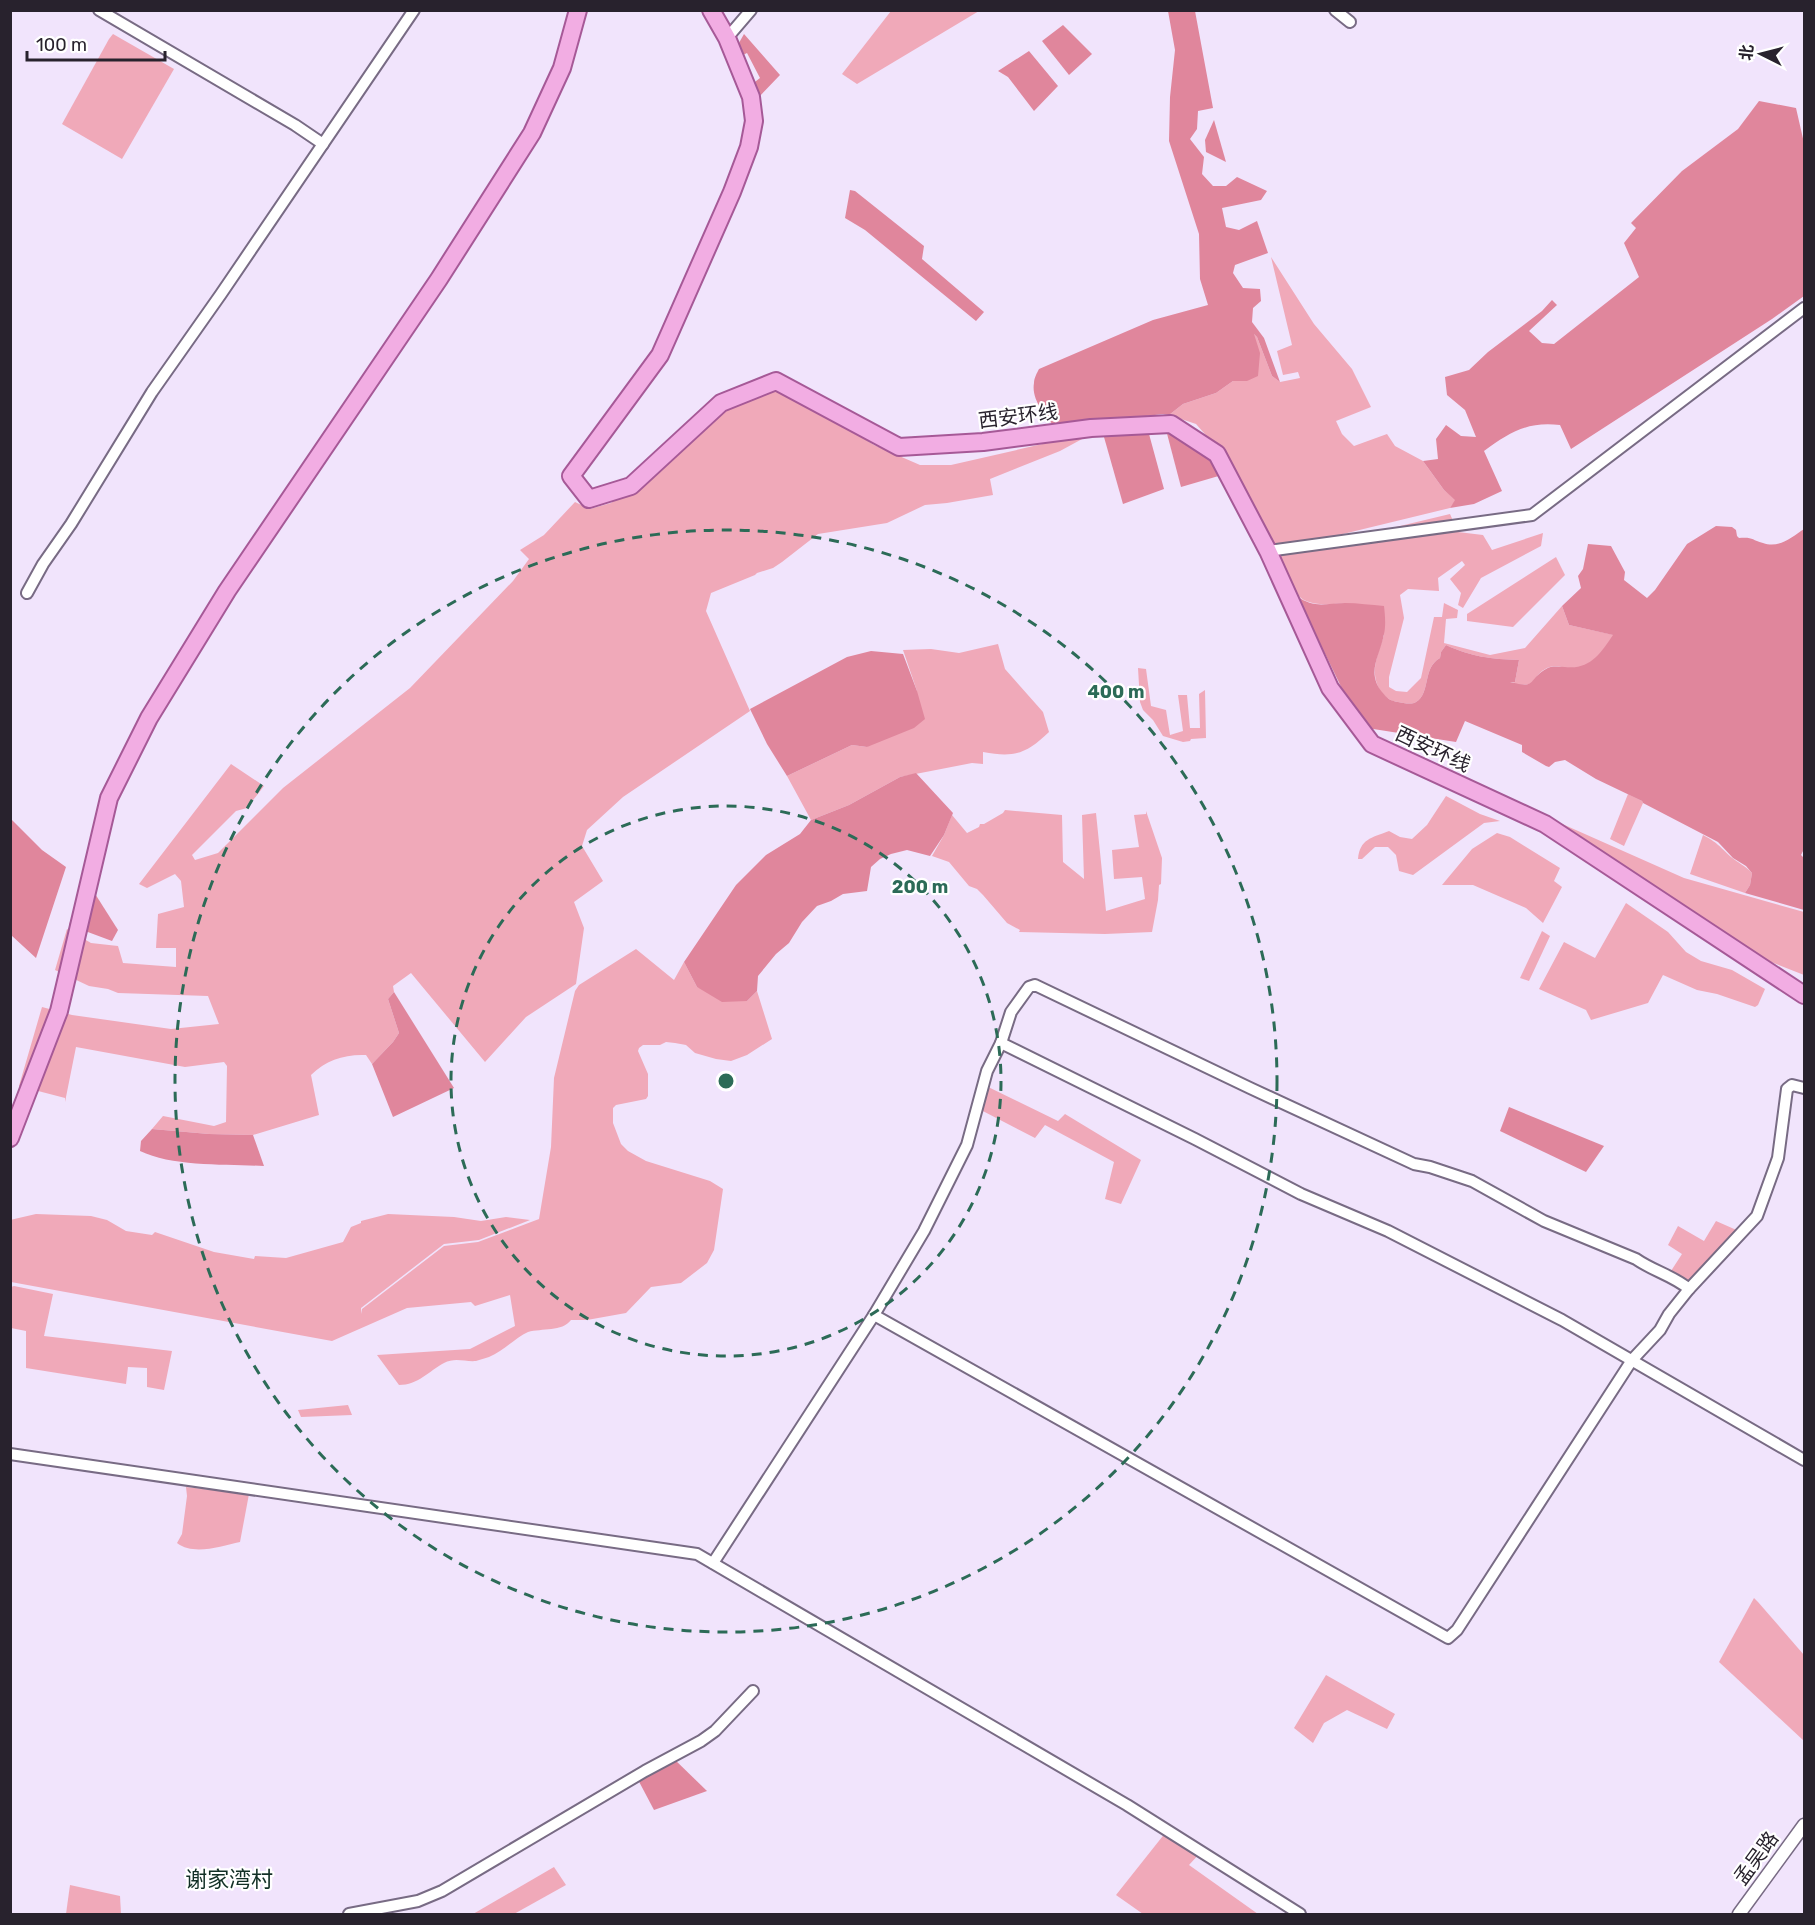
<svg xmlns="http://www.w3.org/2000/svg" width="1815" height="1925" font-family="Rubik,'Noto Sans SC',sans-serif">
<style>
.green{fill:#f0a9b9}
.forest{fill:#e0869c}
.lines{fill:none;stroke-linecap:round;stroke-linejoin:round}
.minor-casing{stroke:#786b84;stroke-width:14}
.tertiary-casing{stroke:#786b84;stroke-width:15}
.primary-casing{stroke:#a65997;stroke-width:20}
.minor{stroke:#fff;stroke-width:10}
.tertiary{stroke:#fff;stroke-width:12}
.primary{stroke:#f2ade3;stroke-width:16}
.ring{fill:none;stroke:#2c6b57;stroke-width:3;stroke-dasharray:10 8}
.labels{text-anchor:middle;stroke-width:4.5;stroke-linejoin:round;paint-order:stroke}
.street-label{font-size:20px;fill:#28222d;stroke:#fff}
.quarter-label{font-size:22px;fill:#122f26;stroke:#fff}
.centre{fill:#2c6b57;stroke:#fff;stroke-width:3}
.ring-label{font-size:18px;text-anchor:middle;font-weight:bold;fill:#2c6b57;stroke:#fff;stroke-width:4.5;stroke-linejoin:round;paint-order:stroke}
</style>
<rect width="100%" height="100%" fill="#f1e4fc"/>
<g class="green">
<polygon points="891,11 891,10 979,11 857,84 842,74"/>
<polygon points="113,34 174,69 122,159 62,124 109,39"/>
<polygon points="1271,257 1314,324 1352,369 1371,407 1336,421 1342,434 1354,446 1387,434 1395,446 1423,461 1444,490 1456,500 1450,508 1273,551 1226,458 1196,424 1169,415 1183,404 1216,393 1233,381 1247,381 1253,333 1257,337 1272,376 1280,382 1300,378 1298,372 1283,375 1277,351 1292,345"/>
<path d="M768,390L792,394L874,445L920,465H951L1095,432L1060,451L990,479L993,495L947,503L925,505L887,523L818,534L782,562L773,568L757,573L755,575L711,593L706,611L750,711L623,797L587,830L582,846L603,881L574,902L584,928L576,984L526,1017L485,1062L411,973L393,986L394,992L388,999L399,1033L393,1042L372,1064L366,1055C345,1054 326,1060 311,1075L319,1115L253,1135L209,1134L152,1129L163,1116L214,1126L226,1122L227,1066L224,1062L185,1067L76,1047L65,1102V1098L19,1086L42,1007L72,1015L171,1029L219,1024L208,996L118,993L108,989L89,986L55,970L67,929L91,943L118,946L123,963L176,967V948H156L158,914L184,907L181,881L175,874L147,888L139,884L231,764L264,786L247,808L236,811L192,855L195,860L218,853L283,788L410,688L513,581L529,559L520,550L544,535L575,502L590,509L611,503L684,439L747,394Z"/>
<path d="M1450,514L1458,532L1483,535L1492,550L1543,533L1541,546L1481,578L1463,608L1458,605L1461,593L1450,579L1465,565L1462,561L1438,578L1439,591L1408,589L1400,595L1404,618L1389,677V687L1396,691L1407,692L1421,678L1434,617H1442L1444,603L1458,610L1457,618L1446,619L1444,643L1490,655L1525,648L1562,606L1569,625L1614,635C1603,650 1593,669 1571,668C1563,668 1555,664 1547,668C1529,677 1541,689 1511,683L1515,682L1519,660C1491,659 1472,657 1446,645L1441,652L1440,658C1422,668 1431,693 1416,702C1412,705 1403,703 1398,702C1390,701 1387,698 1382,693C1368,674 1378,654 1384,635L1343,603C1295,609 1295,594 1275,556Z"/>
<polygon points="1556,557 1565,575 1513,627 1467,621 1467,614"/>
<path d="M998,644L1005,669L1043,712L1049,732C1026,754 1014,758 983,752V764L972,763L900,777L849,805L811,820L787,776L852,745L867,747L917,691L903,650L931,649L959,653Z"/>
<polygon points="1138,668 1146,669 1151,706 1166,710 1170,735 1183,731 1178,695 1187,695 1190,728 1200,728 1199,694 1205,690 1206,738 1191,739 1190,741 1183,742 1163,736 1153,720 1143,710 1140,702"/>
<polygon points="1628,794 1642,801 1643,803 1624,846 1610,839"/>
<path d="M1446,796L1480,814L1500,821L1484,823L1413,875L1399,871L1396,855L1388,847H1375L1362,859H1358C1360,839 1371,838 1389,831L1400,837L1412,839L1427,825Z"/>
<polygon points="1499,796 1684,878 1804,912 1804,975 1751,954"/>
<polygon points="1005,810 1062,815 1063,862 1084,879 1082,815 1096,813 1106,911 1145,899 1142,877 1114,879 1112,850 1139,847 1134,815 1146,814 1146,811 1162,858 1161,884 1159,885 1158,900 1152,932 1105,934 1019,932 1020,930 1007,923 983,895 977,889 969,886 949,862 932,856 944,835 952,815 967,833 979,827 980,824 984,824 1003,813"/>
<polygon points="1497,833 1510,837 1560,868 1554,881 1562,887 1543,923 1526,908 1473,885 1442,885 1472,849"/>
<path d="M1703,835C1718,843 1719,846 1731,857C1738,863 1746,866 1752,873L1750,885L1745,893L1690,874Z"/>
<polygon points="1626,903 1668,932 1686,952 1701,961 1732,970 1765,989 1758,1005 1755,1007 1717,994 1697,990 1663,975 1648,1003 1591,1020 1586,1010 1539,989 1564,942 1595,958"/>
<polygon points="1542,931 1550,936 1529,981 1520,978"/>
<path d="M636,949L674,980L684,962L697,987L747,1001L757,991L772,1039L747,1055L731,1061L716,1059L695,1053L686,1045L675,1043L666,1042L660,1045H643L639,1048L638,1051L648,1074V1096L646,1099L616,1105L613,1108V1123L621,1144L628,1151L646,1161L710,1181L723,1189L714,1250L707,1263L681,1283L651,1287L626,1313L587,1320H571C562,1332 542,1328 528,1332C516,1337 504,1351 489,1357C485,1358 480,1360 476,1361C465,1362 455,1357 444,1363C429,1371 418,1385 399,1385L377,1355L470,1349L515,1326L510,1295L475,1306L471,1302L407,1308L332,1341L11,1282L10,1220L36,1214L91,1216L107,1220L126,1231L152,1235L155,1232L214,1252L254,1259L255,1256L286,1258L343,1242L351,1227L361,1223V1221L388,1214L454,1217L481,1221L506,1217L530,1220L479,1240L444,1244L361,1308V1314L362,1309L444,1246L478,1242L539,1219L551,1147L554,1078L575,991L579,985Z"/>
<polygon points="982,1084 1058,1121 1065,1114 1141,1160 1121,1204 1105,1199 1114,1162 1045,1125 1035,1138 977,1108"/>
<polygon points="1716,1221 1741,1232 1694,1283 1671,1271 1682,1254 1668,1245 1678,1226 1704,1241"/>
<polygon points="14,1286 53,1294 44,1336 172,1351 164,1390 147,1387 147,1368 128,1367 126,1384 26,1368 26,1331 11,1328 11,1287"/>
<polygon points="348,1405 352,1415 301,1417 298,1410"/>
<path d="M186,1487L249,1494L240,1542C221,1546 194,1556 177,1543L182,1534L187,1496Z"/>
<polygon points="1754,1598 1758,1602 1804,1655 1804,1741 1719,1662"/>
<polygon points="1326,1675 1395,1714 1387,1729 1347,1710 1324,1723 1313,1743 1294,1728"/>
<polygon points="1166,1832 1200,1853 1189,1865 1258,1914 1143,1914 1116,1895"/>
<polygon points="554,1867 566,1885 514,1914 473,1914"/>
<polygon points="70,1885 120,1896 121,1914 66,1914"/>
</g>
<g class="forest">
<path d="M1168,11H1195L1213,108L1198,111L1197,129L1190,139L1204,157L1202,174L1213,186H1226L1237,177L1267,191L1261,200L1222,208L1226,227L1239,230L1257,221L1268,253L1235,265L1233,273L1243,288L1260,289L1261,301L1253,308L1252,322L1264,338L1280,382L1272,376L1257,337L1254,334L1260,353L1258,376L1247,381H1233L1216,393L1183,404L1169,415L1163,414L1055,427C1045,416 1031,399 1034,383C1034,378 1037,373 1039,369L1153,320L1208,305L1200,279L1199,234L1169,141L1170,97L1175,50Z"/>
<polygon points="1063,25 1092,54 1069,75 1042,41"/>
<polygon points="744,34 780,75 757,99 751,85 760,78 747,53 739,57 735,50"/>
<polygon points="1029,51 1058,86 1034,111 1008,77 998,71"/>
<path d="M1759,101L1796,108L1804,143V296L1772,319L1571,449L1560,425C1527,421 1509,433 1484,451L1502,491L1474,504L1450,508L1455,500L1444,490L1423,461L1438,459L1436,439L1446,425L1461,436L1476,437L1465,410L1447,395L1445,377L1469,370L1488,352L1542,311L1552,300L1557,305L1529,331L1542,343L1554,344L1639,277L1624,243L1636,228L1631,223L1682,171L1738,129Z"/>
<polygon points="1214,120 1226,162 1206,152 1205,140"/>
<polygon points="850,190 855,191 924,246 922,259 984,312 976,321 865,230 845,218"/>
<polygon points="1146,423 1164,489 1123,504 1102,430"/>
<polygon points="1165,426 1202,446 1222,475 1181,487"/>
<path d="M1716,526L1732,527L1736,530L1737,536L1739,538C1754,537 1751,540 1763,543C1779,549 1792,537 1804,529V849L1801,855L1804,858V910L1745,893L1750,885L1752,873L1746,866L1733,858L1718,842L1643,803L1642,801L1596,779L1565,760L1555,762L1549,767L1546,766L1522,752V745L1465,721L1456,742L1367,728L1349,703L1297,596C1314,609 1326,603 1345,603C1358,603 1371,605 1384,606C1385,615 1386,625 1384,634C1380,656 1366,672 1382,692C1387,698 1390,701 1398,702C1403,703 1412,705 1416,702C1431,693 1422,668 1440,658L1441,652L1446,645C1472,657 1491,659 1519,660L1515,682H1510C1538,689 1527,680 1546,669C1552,665 1559,667 1565,667C1590,670 1600,654 1613,635L1569,625L1562,606L1581,588L1578,576L1583,569L1588,544L1611,546L1625,572L1624,580L1647,598L1655,590L1687,544Z"/>
<polygon points="871,651 903,654 917,691 925,719 914,728 867,747 852,745 787,776 767,744 750,709 847,657"/>
<polygon points="916,773 953,813 944,835 930,856 907,850 891,854 880,859 871,867 867,891 843,894 831,901 817,906 802,922 789,943 776,954 758,976 757,991 747,1001 722,1002 697,987 684,962 736,885 766,855 800,834 811,820 849,805 900,777"/>
<polygon points="11,819 42,850 66,867 36,958 11,935"/>
<polygon points="85,878 118,930 112,941 69,925"/>
<polygon points="394,992 454,1088 393,1117 372,1064 393,1042 399,1033 388,999"/>
<polygon points="1509,1107 1604,1146 1586,1172 1500,1131"/>
<path d="M152,1129L209,1134L253,1135L264,1166C227,1164 173,1167 140,1151L141,1141Z"/>
<polygon points="672,1757 707,1791 654,1810 635,1774"/>
</g>
<g class="lines">
<defs>
<g id="minor">
<polyline points="99,10 295,125 323,144"/>
<polyline points="1335,10 1350,22"/>
<polyline points="727,38 751,10"/>
<polyline points="1268,551 1532,515 1804,308"/>
<polyline points="27,593 43,564 71,524 152,392 221,294 414,10"/>
<polyline points="1001,1043 1195,1139 1301,1194 1388,1231 1562,1320 1804,1460"/>
<polyline points="874,1315 1448,1638 1457,1630 1632,1360 1660,1330 1669,1314 1689,1289 1757,1216 1778,1158 1787,1089 1792,1085 1804,1088"/>
<polyline points="10,1454 697,1554 1127,1805 1300,1914"/>
<path d="M713,1563L874,1315L924,1231L967,1145L987,1071L1001,1043L1011,1012L1029,987L1035,985L1250,1088L1414,1164L1430,1167L1472,1181L1544,1221L1636,1259C1653,1271 1674,1276 1689,1289"/>
<polyline points="349,1914 418,1901 442,1891 645,1771 701,1741 715,1731 753,1691"/>
</g>
<polyline id="tertiary" points="1739,1914 1804,1825"/>
<g id="primary">
<polyline points="711,10 727,38 751,97 754,121 749,147 732,192 660,355 571,476 589,499 631,486 721,403 776,381 899,447 983,442 1091,428 1171,424 1217,454 1268,551 1330,688 1372,744 1545,824 1804,995"/>
<polyline points="10,1138 59,1011 109,798 149,718 227,591 439,279 532,133 562,68 578,10"/>
</g>
</defs>
<use href="#minor" class="minor-casing"/>
<use href="#tertiary" class="tertiary-casing"/>
<use href="#primary" class="primary-casing"/>
<use href="#minor" class="minor"/>
<use href="#tertiary" class="tertiary"/>
<use href="#primary" class="primary"/>
</g>
<g class="ring">
<circle cx="726" cy="1081" r="275"/>
<circle cx="726" cy="1081" r="551"/>
</g>
<g class="labels">
<g class="street-label">
<text transform="translate(1018 416) rotate(-7)" y="7">西安环线</text>
<text transform="translate(1433 749) rotate(25)" y="7">西安环线</text>
<text transform="translate(1756 1858) rotate(-54)" y="7">孟吴路</text>
</g>
<g class="quarter-label">
<text x="229" y="1887">谢家湾村</text>
</g>
</g>
<circle cx="726" cy="1081" r="9" class="centre"/>
<g class="ring-label">
<text x="1116" y="698">400 m</text>
<text x="920" y="893">200 m</text>
</g>
<rect width="1815" height="1925" fill="none" stroke="#28222d" stroke-width="24"/>
<g transform="translate(1761 54) rotate(276)" stroke="#ffffff" stroke-width="4.5" paint-order="stroke">
<path d="M0-4.5L10 22L0 15L-10 22Z" fill="#28222d"/>
<text y="-9" font-size="16" font-weight="bold" text-anchor="middle" fill="#28222d">北</text>
</g>
<path d="M27 51v9h138v-9" fill="none" stroke="#28222d" stroke-width="3"/>
<text x="36" y="51" font-size="18" fill="#28222d" stroke="#ffffff" stroke-width="4.5" paint-order="stroke">100 m</text>
</svg>
